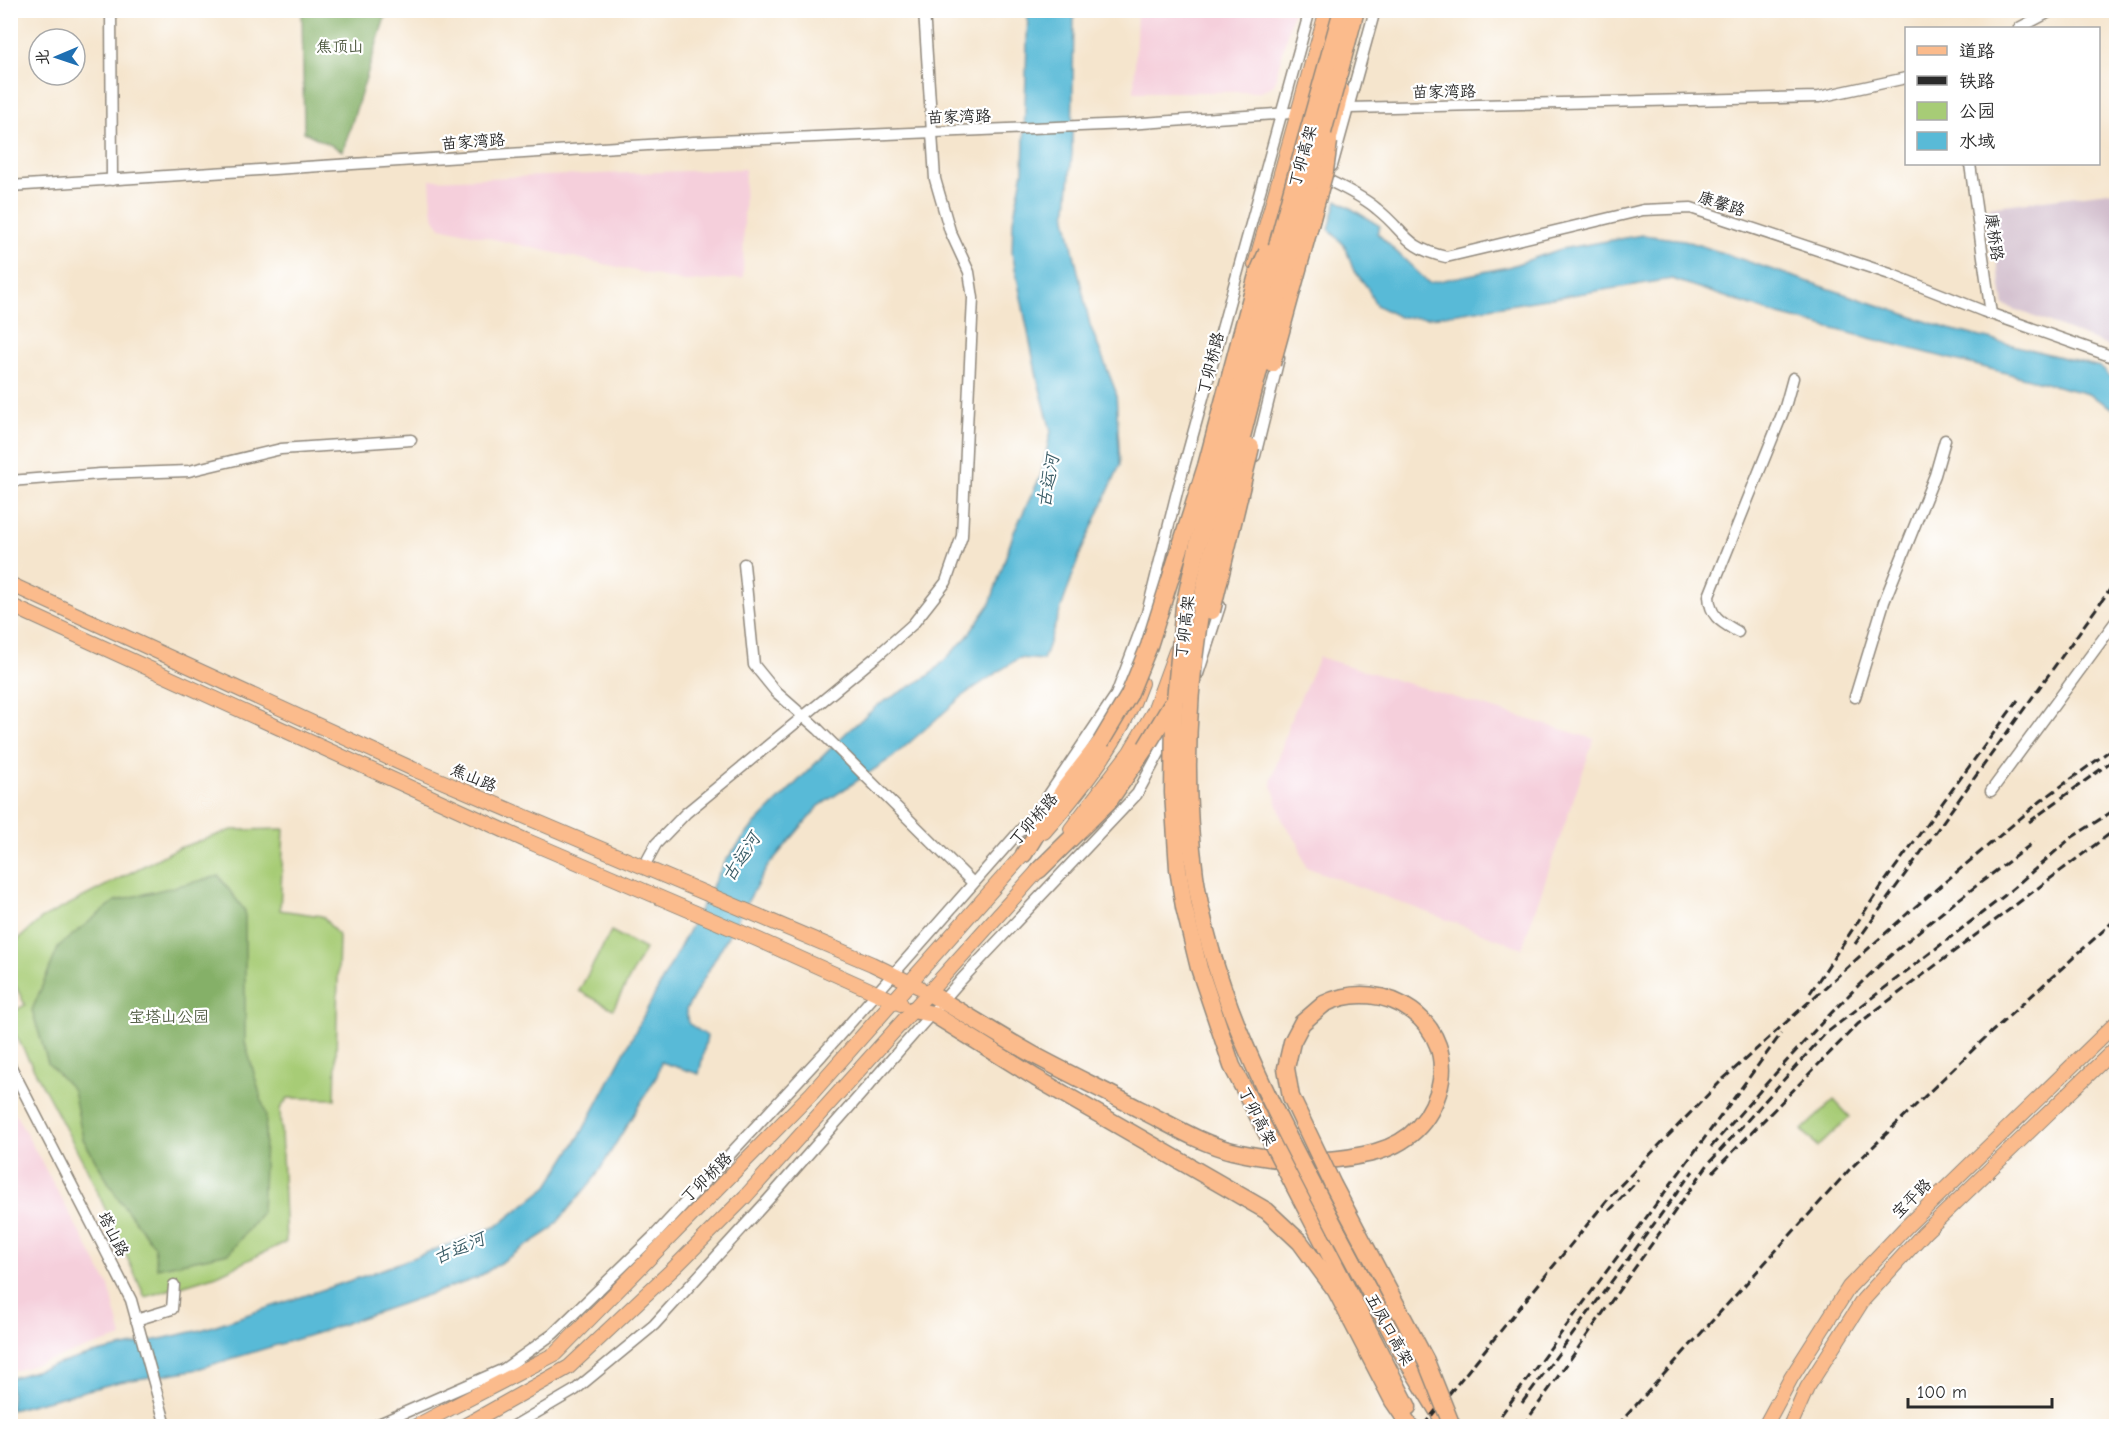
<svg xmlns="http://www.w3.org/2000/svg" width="2127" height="1437" font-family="'Comic Neue','LXGW WenKai TC',sans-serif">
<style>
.built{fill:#f5cfdb}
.industrial{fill:#d1bdcc}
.green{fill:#a7cc76;stroke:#697c50;stroke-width:1.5}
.forest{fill:#85b067;stroke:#586e49;stroke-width:1.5}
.water{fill:#59bad7;stroke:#427281;stroke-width:1.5}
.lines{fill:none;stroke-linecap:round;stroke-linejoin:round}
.minor-casing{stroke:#90887c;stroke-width:13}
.major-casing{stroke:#90887c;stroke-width:16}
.highway-casing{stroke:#90887c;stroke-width:19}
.minor{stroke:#fff;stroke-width:10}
.major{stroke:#fbbb8c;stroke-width:14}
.highway{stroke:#fbbb8c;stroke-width:16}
.rail{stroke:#2b2b2b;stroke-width:3;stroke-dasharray:9 4.5;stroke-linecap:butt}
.highway-bridge-casing{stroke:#90887c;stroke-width:19;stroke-linecap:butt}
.highway-bridge{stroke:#fbbb8c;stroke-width:16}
.labels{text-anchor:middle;stroke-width:4.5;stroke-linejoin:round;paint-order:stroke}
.park-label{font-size:16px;fill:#505b42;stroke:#fff}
.street-label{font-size:16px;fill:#2b2b2b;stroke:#fff}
.water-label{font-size:18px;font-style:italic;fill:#3b5d67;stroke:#fff}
</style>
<rect width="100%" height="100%" fill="#fff"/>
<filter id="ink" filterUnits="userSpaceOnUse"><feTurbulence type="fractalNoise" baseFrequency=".0167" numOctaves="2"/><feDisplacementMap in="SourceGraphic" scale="12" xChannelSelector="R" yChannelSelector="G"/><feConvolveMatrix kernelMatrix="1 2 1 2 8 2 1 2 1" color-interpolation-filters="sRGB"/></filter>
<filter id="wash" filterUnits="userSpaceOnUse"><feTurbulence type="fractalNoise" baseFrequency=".008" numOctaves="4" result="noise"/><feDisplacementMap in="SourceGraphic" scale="24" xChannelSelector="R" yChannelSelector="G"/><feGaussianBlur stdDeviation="1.35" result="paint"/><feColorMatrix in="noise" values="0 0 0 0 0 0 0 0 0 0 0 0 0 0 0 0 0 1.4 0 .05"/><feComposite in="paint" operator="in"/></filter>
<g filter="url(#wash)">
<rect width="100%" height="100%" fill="#f5e5cd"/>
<g class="built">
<polygon points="1137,11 1293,11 1274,85 1261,92 1134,92"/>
<polygon points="745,169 743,278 685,282 440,227 434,218 432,209 430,180"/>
<polygon points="1319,657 1594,739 1522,948 1306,867 1298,843 1283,822 1271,782 1290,721"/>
<polygon points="10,1104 109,1286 122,1337 11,1372"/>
</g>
<polygon class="industrial" points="2116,191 2116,349 2004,305 1988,207"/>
<g class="green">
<polygon points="284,829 280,910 322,916 339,936 335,1099 288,1098 280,1109 286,1242 217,1275 145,1297 87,1169 11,1026 11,1013 25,1005 11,976 11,946 41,919 176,849 232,830"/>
<polygon points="611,931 645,949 613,1009 579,991"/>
<polygon points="1834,1100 1850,1117 1818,1147 1802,1130"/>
</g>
<g class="forest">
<polygon points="302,11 387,11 343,151 304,132"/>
<polygon points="219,876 245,911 245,1042 266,1115 262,1212 229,1253 157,1268 154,1246 117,1197 83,1139 73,1090 48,1063 32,1010 59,946 115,901"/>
</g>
<g class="water">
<polygon points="1028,11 1074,11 1072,153 1066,218 1090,325 1116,392 1120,465 1080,554 1043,660 1019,658 965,694 893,757 819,806 768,866 686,1010 688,1023 707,1036 699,1074 661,1062 657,1076 596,1176 551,1230 477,1278 320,1332 194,1370 119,1382 11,1410 11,1378 88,1355 201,1330 367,1275 497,1226 548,1186 582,1132 726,860 753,826 847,732 878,705 930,675 967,637 990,604 1014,532 1041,475 1051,431 1037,377 1012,253 1013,220 1023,171"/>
<polygon points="1337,200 1380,226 1377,233 1429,283 1508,267 1561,249 1642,235 1684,240 1949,329 2100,367 2116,382 2116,410 2088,394 1779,315 1672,279 1426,318 1399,317 1376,305 1367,287 1353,269 1345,246 1329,229"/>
</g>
</g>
<g filter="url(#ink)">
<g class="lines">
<defs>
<g id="minor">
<polyline points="111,10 112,180"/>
<polyline points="2019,28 2053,10"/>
<polyline points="1330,111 1349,108 1819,97 1906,78"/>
<polyline points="1970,164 1991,314"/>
<polyline points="1332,166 1375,10"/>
<path d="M1328,180C1345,189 1362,196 1377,209C1406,232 1405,248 1446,257L1643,210L1691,208L1890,274L1983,311L2116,358"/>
<polyline points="10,186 694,142 1127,124 1306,112"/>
<polyline points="1255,456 1279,358"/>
<polyline points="10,481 100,474 189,471 281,449 411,440"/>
<polyline points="744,564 754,665 776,692 818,729 973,883"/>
<path d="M1738,632C1721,622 1710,617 1709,596L1785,407L1793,378"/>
<polyline points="1198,674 1220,606"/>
<polyline points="1855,697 1884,602 1935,475 1945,440"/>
<polyline points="1991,791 2116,621"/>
<polyline points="643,868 656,844 686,813 877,656 913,624 946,582 962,536 973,298 969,272 950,231 935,179 924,10"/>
<polyline points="10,1065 131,1300 166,1426"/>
<polyline points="136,1320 172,1309 174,1285"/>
<polyline points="374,1426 504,1369 553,1334 656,1234 822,1055 1040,808 1116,695 1147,613 1177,492 1310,10"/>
<polyline points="514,1426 575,1390 654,1325 768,1200 961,980 1137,794 1171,731"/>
</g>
<g id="major">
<polyline points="1327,150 1342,90"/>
<polyline points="1255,265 1327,10"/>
<polyline points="10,584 413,769 872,964 919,987"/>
<polyline points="10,605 525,840 759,940 901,1004"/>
<polyline points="1071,829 1130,752 1154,711 1176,651"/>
<path d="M1044,832C1084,786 1121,740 1141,683"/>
<polyline points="416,1426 555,1354 812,1093 1029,848"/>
<polyline points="464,1426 569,1367 675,1267 745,1197 1045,863"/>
<polyline points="1765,1426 1791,1378 1849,1287 1907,1226 2116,1023"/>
<polyline points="1790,1426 1807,1388 1863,1300 1924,1233 2116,1048"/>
</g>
<g id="highway">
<polyline points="1024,854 1065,788 1101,742"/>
<polyline points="1039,870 1109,801 1146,747"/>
<path d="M927,992C963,1012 997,1035 1032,1054C1067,1073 1103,1090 1137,1108C1168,1123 1199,1143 1232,1151C1274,1161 1321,1164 1363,1155C1400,1148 1426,1130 1438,1093C1460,1023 1384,974 1324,1004"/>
<polyline points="912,1010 933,1014 1036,1078 1267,1211 1300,1242 1336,1291 1393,1401 1410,1426"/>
<polyline points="1336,1229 1404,1356 1447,1426"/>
<polyline points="1319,1234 1408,1407"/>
</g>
</defs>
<use href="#minor" class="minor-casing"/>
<use href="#major" class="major-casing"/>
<use href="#highway" class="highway-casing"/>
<use href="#minor" class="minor"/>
<use href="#major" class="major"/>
<use href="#highway" class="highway"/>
<g class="rail">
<polyline points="2029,822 2116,758"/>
<polyline points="1855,944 2116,581"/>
<polyline points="1810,993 1883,884 2018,700"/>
<path d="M1711,1147C1759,1092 1807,1036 1860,984C1913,932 1975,887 2034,842"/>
<polyline points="1713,1172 1858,1024 2116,829"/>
<polyline points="1609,1211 1638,1180"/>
<polyline points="1522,1403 1693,1171"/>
<polyline points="1423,1426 1613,1193 1722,1080 1908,913 2041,801 2116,746"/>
<polyline points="1493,1426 1781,1034"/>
<polyline points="1523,1426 1709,1163 1825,1034 2004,896 2071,838 2116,809"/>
<polyline points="1617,1426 1850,1169 1985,1038 2116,919"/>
</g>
<defs>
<g id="highway-bridge">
<polyline points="1272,364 1325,171 1329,142"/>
<polyline points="1212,611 1251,447"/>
<polyline points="1101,742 1129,695 1149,646 1206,466 1257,275 1267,252"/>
<polyline points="1146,747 1172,704"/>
<polyline points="1324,1004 1302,1023 1292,1042 1286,1068 1291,1097 1333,1185 1426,1361 1452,1426"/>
<path d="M1336,1229C1278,1117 1213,1002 1195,875C1184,793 1187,703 1199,621C1208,556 1228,492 1244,429C1279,289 1319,150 1356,10"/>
<polyline points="1319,1234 1232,1066 1199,968 1184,907 1178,869 1173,793 1174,710 1184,606 1198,544 1291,193 1342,10"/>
</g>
</defs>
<use href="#highway-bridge" class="highway-bridge-casing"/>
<use href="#highway-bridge" class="highway-bridge"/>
</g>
</g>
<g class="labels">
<g class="park-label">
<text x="340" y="52">焦顶山</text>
<text x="169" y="1022">宝塔山公园</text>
</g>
<g class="street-label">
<text transform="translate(1444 91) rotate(-1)" y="6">苗家湾路</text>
<text transform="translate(959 116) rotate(-2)" y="6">苗家湾路</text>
<text transform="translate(473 141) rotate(-4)" y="6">苗家湾路</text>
<text transform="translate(1302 156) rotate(-74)" y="6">丁卯高架</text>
<text transform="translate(1722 203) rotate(18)" y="6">康馨路</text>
<text transform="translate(1995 237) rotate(82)" y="6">康桥路</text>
<text transform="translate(1210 363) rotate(-76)" y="6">丁卯桥路</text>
<text transform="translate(1184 627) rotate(-83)" y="6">丁卯高架</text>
<text transform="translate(474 777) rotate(23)" y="6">焦山路</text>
<text transform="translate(1033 819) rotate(-49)" y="6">丁卯桥路</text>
<text transform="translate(1258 1116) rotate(63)" y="6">丁卯高架</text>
<text transform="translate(706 1177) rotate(-45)" y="6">丁卯桥路</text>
<text transform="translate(1911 1198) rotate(-45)" y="6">宝平路</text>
<text transform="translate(114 1234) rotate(63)" y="6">塔山路</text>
<text transform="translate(1390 1329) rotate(61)" y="6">五凤口高架</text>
</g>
<g class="water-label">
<text transform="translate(1048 481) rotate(-80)" y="6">古运河</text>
<text transform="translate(741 857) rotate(-57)" y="6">古运河</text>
<text transform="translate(459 1248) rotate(-23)" y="6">古运河</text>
</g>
</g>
<rect width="2127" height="1437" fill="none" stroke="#fff" stroke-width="36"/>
<rect x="1905" y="27" width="195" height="138" fill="#ffffff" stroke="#aaaaaa" stroke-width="1.5"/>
<rect x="1917" y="46" width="30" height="9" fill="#fbbb8c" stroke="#aaaaaa" stroke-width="1.5"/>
<text x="1959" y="57" font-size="18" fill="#2b2b2b">道路</text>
<rect x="1917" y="76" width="30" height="9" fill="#2b2b2b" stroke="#aaaaaa" stroke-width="1.5"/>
<text x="1959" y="87" font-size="18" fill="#2b2b2b">铁路</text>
<rect x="1917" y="102" width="30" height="18" fill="#a7cc76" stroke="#aaaaaa" stroke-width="1.5"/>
<text x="1959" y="117" font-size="18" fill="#2b2b2b">公园</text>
<rect x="1917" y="132" width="30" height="18" fill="#59bad7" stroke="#aaaaaa" stroke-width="1.5"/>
<text x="1959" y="147" font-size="18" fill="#2b2b2b">水域</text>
<g transform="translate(57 57) rotate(268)"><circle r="28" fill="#ffffff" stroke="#aaaaaa" stroke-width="1.5"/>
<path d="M0-4.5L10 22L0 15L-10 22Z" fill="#1f6fb2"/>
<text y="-9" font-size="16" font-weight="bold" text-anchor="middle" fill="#2b2b2b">北</text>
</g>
<path d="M1908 1398v9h144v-9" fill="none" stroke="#2b2b2b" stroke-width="3"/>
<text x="1917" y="1398" font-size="18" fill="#2b2b2b" stroke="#ffffff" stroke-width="4.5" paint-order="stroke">100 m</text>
</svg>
